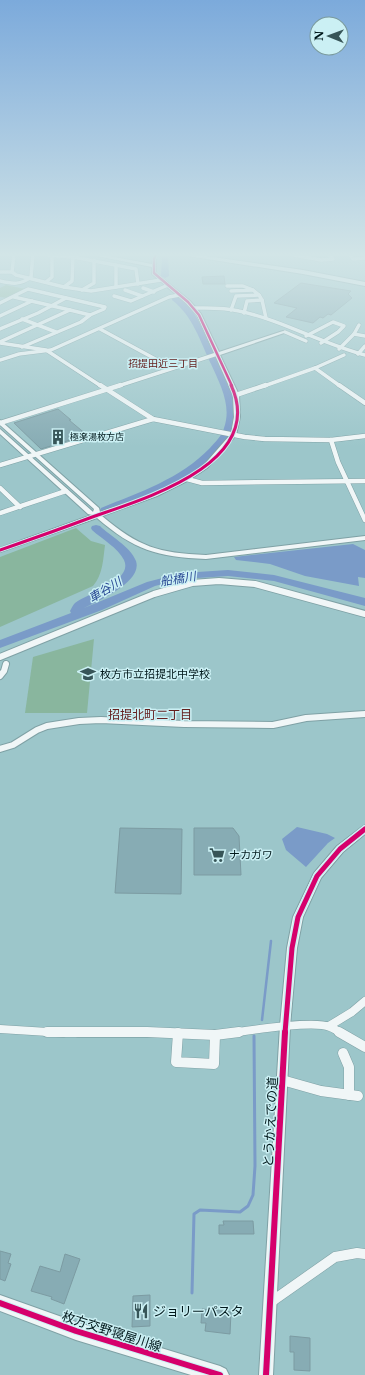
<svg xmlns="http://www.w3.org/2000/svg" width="365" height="1375" font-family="'Libre Baskerville','Noto Sans JP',serif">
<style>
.green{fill:#89b69e}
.water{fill:#7a9bc8}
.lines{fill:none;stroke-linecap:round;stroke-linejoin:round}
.stream-far1{stroke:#7a9bc8;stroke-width:2.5}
.stream{stroke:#7a9bc8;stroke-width:3}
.river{fill:#7a9bc8;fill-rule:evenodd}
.building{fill:#87acb4;stroke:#7c9ba2}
.minor-far4-casing{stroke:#7fa1a5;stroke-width:4.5}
.minor-far3-casing{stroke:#7fa1a5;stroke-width:5.5}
.minor-far2-casing{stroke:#7fa1a5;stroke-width:8}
.minor-far1-casing{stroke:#7fa1a5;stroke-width:9}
.minor-casing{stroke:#7fa1a5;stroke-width:11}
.tertiary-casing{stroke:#7fa1a5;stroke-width:2}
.primary-casing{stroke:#7fa1a5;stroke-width:2}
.trunk-casing{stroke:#7fa1a5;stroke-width:2}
.minor-far4{stroke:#f0f6f7;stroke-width:3.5}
.minor-far3{stroke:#f0f6f7;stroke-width:4.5}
.minor-far2{stroke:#f0f6f7;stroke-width:6}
.minor-far1{stroke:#f0f6f7;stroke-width:8}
.minor{stroke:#f0f6f7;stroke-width:10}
.tertiary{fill:#f0f6f7;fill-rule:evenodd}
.primary{fill:#f0f6f7;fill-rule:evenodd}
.trunk{fill:#f0f6f7;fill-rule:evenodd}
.cycleway-far3-casing{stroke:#cbf0f4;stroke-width:4}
.cycleway-far2-casing{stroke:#cbf0f4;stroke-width:5}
.cycleway-far1-casing{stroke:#cbf0f4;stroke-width:8}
.cycleway-casing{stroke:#cbf0f4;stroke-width:8}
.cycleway-far3{stroke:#d6006c;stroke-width:2.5}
.cycleway-far2{stroke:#d6006c;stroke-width:3}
.cycleway-far1{stroke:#d6006c;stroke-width:5}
.cycleway{stroke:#d6006c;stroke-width:6}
.labels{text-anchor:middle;stroke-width:3;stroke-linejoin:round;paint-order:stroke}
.far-poi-label{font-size:9px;fill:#01181b;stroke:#cbf0f4;text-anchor:start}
.far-neighbourhood-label{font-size:10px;fill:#65201f;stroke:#cbf0f4}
.poi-label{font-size:11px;fill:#01181b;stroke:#cbf0f4;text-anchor:start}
.water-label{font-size:12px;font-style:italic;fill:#294994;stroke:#cbf0f4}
.neighbourhood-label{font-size:12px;fill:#65201f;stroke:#cbf0f4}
.near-street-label{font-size:13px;fill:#01181b;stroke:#cbf0f4}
.near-poi-label{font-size:13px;fill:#01181b;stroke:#cbf0f4;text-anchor:start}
</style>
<rect width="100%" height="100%" fill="#9cc6ca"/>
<g class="green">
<polygon points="6,285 25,289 8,298 0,297 0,288"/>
<path d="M76,528L91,541L105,545C103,560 103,574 93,586L0,627V557Z"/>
<polygon points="94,639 87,713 25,713 33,657"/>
</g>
<g class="water">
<polygon points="353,544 365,550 365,578 358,577 359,586 305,576 270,564 236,560 234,557"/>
<polygon points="297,827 327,834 335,838 328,843 306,867 286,850 282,839"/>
</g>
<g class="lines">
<polyline class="stream-far1" points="262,1020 271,941"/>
<polyline class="stream" points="192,1293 194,1214 200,1210 240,1212 248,1206 253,1195 255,1166 254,1036"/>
<g class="river">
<polygon points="165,255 168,257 169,276 165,278 161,276 162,257"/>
<path d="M172,296C191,293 212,349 219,363C224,373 230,383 232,393C235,404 237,419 233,429C222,458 181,481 155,493C144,498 112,515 101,512L100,510L101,508C140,492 180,479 210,448C215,442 222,436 224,428C232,406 220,384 211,364C200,341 193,316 172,300Z"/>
<path d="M96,525L100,526C110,536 130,546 136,561C143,582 97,601 84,608L147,582L182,573L228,570L274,575L365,598V606L274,581L228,576L182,579L155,586L102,610L0,648V640L71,613L70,611C71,609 73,605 75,603C86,594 134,581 124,560C118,548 102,539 92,530L91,528L92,526Z"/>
</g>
</g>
<g class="building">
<polygon points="224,276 225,284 203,284 202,277"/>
<polygon points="301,283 351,291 348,294 352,298 331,315 328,314 323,318 320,317 313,323 286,317 297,308 274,303"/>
<polygon points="58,409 71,420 69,420 87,435 41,449 14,423"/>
<polygon points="120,828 182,829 181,894 115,893"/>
<polygon points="194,828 233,828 239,836 241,875 194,875"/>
<polygon points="223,1221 253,1221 254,1234 219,1234 219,1225 224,1225"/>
<polygon points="0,1251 11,1254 8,1263 11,1264 5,1281 0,1279"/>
<polygon points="65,1254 80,1259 64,1304 51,1299 52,1297 31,1291 40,1266 60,1272"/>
<polygon points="150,1295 150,1326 132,1327 133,1296"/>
<polygon points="202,1309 231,1312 230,1334 205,1331 206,1323 201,1323"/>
<polygon points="290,1336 310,1338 310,1371 294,1370 294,1352 290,1352"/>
</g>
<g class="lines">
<defs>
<g id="minor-far4">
<polyline points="14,254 12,272 16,275 64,287 91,291 161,280"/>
<polyline points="36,254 73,257 136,269 138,284"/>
<polyline points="288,254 321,260 333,259 328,254"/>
<polyline points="349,254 353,259 365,258"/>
<polyline points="116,265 116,287"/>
<polyline points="0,272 12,272"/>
<path d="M0,281C12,284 21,285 31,277L33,254"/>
<polyline points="46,282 52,277 52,254"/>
<polyline points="227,286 243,286 253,290 231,291"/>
<polyline points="64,287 72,281 73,257"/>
<polyline points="143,288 154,292"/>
<polyline points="82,290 94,283 94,260"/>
<polyline points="125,290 142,296"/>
<polyline points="114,296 131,301 168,285"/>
<polyline points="14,297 70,310"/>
<polyline points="262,300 266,318"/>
<polyline points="0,303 28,289 105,307 104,309 90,315 70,310 0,342"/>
<path d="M193,308C208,308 223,307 239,311C282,320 322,344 365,355"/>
<polyline points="231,310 236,296 259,295 253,290"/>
<polyline points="244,313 247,301 262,300 259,295"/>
<polyline points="0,316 32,301"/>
<polyline points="22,319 56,332"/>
<polyline points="0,329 38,313 66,298"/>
<polyline points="100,329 172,368"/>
<polyline points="285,332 306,341"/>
<polyline points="354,334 365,336"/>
<polyline points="306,336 333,322 344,326 338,332 321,343"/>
<polyline points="0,343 46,350 101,386"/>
<polyline points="22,347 81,322 90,315"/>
<polyline points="339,349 354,334 359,325"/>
<polyline points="358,354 365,346"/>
<polyline points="0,360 19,354 51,350 169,297 179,295"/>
<polyline points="315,368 340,386"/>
<polyline points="118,386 217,354"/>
<polyline points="264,386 315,368 344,355"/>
</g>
<g id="minor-far3">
<polyline points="100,385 153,419 245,437 265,439 331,440 365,436"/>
<polyline points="339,385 365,403"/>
<polyline points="236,395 266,385"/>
<polyline points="0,423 121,385"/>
<polyline points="331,440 338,462 365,520"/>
<polyline points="0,465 153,419"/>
<polyline points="187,479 202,483 365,481"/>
<polyline points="0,488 20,507"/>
<polyline points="0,513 66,491"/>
</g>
<g id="minor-far2">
<polyline points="0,657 154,594 192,583 219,581 255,584 365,614"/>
<polyline points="0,676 4,671 6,664"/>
<polyline points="0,749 13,745 37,730 47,726 79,721 101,720 184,724 273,725 306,718 365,714"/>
</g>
<g id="minor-far1">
<polyline points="329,1026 352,1012 365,1001"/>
<polyline points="0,1029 64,1033"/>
<polyline points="78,1033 166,1033"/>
<path d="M232,1033C252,1030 313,1020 330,1027C334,1028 337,1031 341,1033"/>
</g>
<g id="minor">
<polyline points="47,1032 147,1032 215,1035 239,1032"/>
<polyline points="339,1032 365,1047"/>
<polyline points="178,1033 176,1062 214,1064 215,1035"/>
<polyline points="343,1053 349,1067 349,1095"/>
<polyline points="282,1080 321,1091 358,1096"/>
<polyline points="271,1302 335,1257 357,1253 365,1254"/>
</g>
<g id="tertiary">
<path d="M87,254H98L152,264L154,254H158L156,259V273L190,301L201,314L219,352L283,331L287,332L220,355L239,395L240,417L236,435L207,468L189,480L157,496L102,516C139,547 158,553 206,555L365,536V540L206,559C157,557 134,550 97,518L0,552V548L92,515L88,514L0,434V429L92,511L93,512L94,509L0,425V420L99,508L100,512L153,494L185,478L203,466L231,434L234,417L233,395L197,315L186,303L152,274V267Z"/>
<polygon points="365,825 365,834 343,852 321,878 303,917 297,948 290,1026 273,1375 259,1375 280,1026 287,948 293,917 314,873 337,846 362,827"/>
</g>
<polygon id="primary" points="0,1295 76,1322 220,1366 226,1369 229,1375 191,1375 76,1340 0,1311"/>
<polygon id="trunk" points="175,254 191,254 303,270 365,282 365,286 303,274"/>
</defs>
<use href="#minor-far4" class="minor-far4-casing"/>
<use href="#minor-far3" class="minor-far3-casing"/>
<use href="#minor-far2" class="minor-far2-casing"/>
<use href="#minor-far1" class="minor-far1-casing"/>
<use href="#minor" class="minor-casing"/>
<use href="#tertiary" class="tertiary-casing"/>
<use href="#primary" class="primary-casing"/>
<use href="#trunk" class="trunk-casing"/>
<use href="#minor-far4" class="minor-far4"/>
<use href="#minor-far3" class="minor-far3"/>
<use href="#minor-far2" class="minor-far2"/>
<use href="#minor-far1" class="minor-far1"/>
<use href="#minor" class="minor"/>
<use href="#tertiary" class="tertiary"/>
<use href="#primary" class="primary"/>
<use href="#trunk" class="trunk"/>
<defs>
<polyline id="cycleway-far3" points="156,254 154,259 154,273 188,302 199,315 232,386"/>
<path id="cycleway-far2" d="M0,550C32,539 63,528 95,516C147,498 267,462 231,385"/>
<polyline id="cycleway-far1" points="285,1033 292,948 298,917 317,876 340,849 365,829"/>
<g id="cycleway">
<polyline points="0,1303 76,1331 220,1375"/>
<polyline points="266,1375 285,1032"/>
</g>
</defs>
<use href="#cycleway-far3" class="cycleway-far3-casing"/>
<use href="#cycleway-far2" class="cycleway-far2-casing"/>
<use href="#cycleway-far1" class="cycleway-far1-casing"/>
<use href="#cycleway" class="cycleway-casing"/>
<use href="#cycleway-far3" class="cycleway-far3"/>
<use href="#cycleway-far2" class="cycleway-far2"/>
<use href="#cycleway-far1" class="cycleway-far1"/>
<use href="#cycleway" class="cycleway"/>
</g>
<linearGradient id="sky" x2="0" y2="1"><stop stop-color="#7caadb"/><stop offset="0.57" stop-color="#d2e5e7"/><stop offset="1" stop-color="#d2e5e7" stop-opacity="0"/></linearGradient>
<rect width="365" height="447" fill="url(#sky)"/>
<defs>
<symbol id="building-bare" viewBox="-9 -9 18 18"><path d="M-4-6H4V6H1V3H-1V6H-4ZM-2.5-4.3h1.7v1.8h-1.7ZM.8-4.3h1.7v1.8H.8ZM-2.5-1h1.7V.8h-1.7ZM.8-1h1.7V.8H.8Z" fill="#375558" stroke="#cbf0f4" stroke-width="2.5" paint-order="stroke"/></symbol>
<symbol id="school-bare" viewBox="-9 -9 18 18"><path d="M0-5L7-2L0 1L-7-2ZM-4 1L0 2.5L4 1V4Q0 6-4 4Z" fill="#375558" stroke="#cbf0f4" stroke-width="2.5" paint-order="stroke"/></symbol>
<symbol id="supermarket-bare" viewBox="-9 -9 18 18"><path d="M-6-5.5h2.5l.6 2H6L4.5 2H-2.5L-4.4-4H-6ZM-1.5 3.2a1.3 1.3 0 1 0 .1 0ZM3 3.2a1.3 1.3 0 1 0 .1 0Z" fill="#375558" stroke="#cbf0f4" stroke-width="2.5" paint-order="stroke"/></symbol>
<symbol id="restaurant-bare" viewBox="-9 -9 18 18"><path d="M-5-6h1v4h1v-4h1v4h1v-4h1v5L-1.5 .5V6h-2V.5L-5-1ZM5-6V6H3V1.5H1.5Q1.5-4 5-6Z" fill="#375558" stroke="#cbf0f4" stroke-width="2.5" paint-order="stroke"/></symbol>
</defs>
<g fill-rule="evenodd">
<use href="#building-bare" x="47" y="426" width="22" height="22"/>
<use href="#school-bare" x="77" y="663" width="22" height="22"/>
<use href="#supermarket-bare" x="206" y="844" width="22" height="22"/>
<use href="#restaurant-bare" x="130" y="1300" width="22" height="22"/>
</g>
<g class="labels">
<g class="far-poi-label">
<text x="70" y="440">極楽湯枚方店</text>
</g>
<g class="far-neighbourhood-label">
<text x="163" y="367">招提田近三丁目</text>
</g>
<g class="poi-label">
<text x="100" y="678">枚方市立招提北中学校</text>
<text x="229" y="859">ナカガワ</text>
</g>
<g class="water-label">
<text transform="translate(178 579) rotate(-9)" y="4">船橋川</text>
<text transform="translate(105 590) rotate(-31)" y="4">車谷川</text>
</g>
<g class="neighbourhood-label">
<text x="150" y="719">招提北町二丁目</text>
</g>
<g class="near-street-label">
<text transform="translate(270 1122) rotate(-87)" y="5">とうかえでの道</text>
<text transform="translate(112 1331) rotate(18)" y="5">枚方交野寝屋川線</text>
</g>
<g class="near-poi-label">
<text x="153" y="1316">ジョリーパスタ</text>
</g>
</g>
<g transform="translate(329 36) rotate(271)"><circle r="19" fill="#cbf0f4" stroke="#7a9a9d"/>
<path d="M0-3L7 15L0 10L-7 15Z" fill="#375558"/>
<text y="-6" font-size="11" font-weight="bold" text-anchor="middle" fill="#01181b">N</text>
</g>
</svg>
